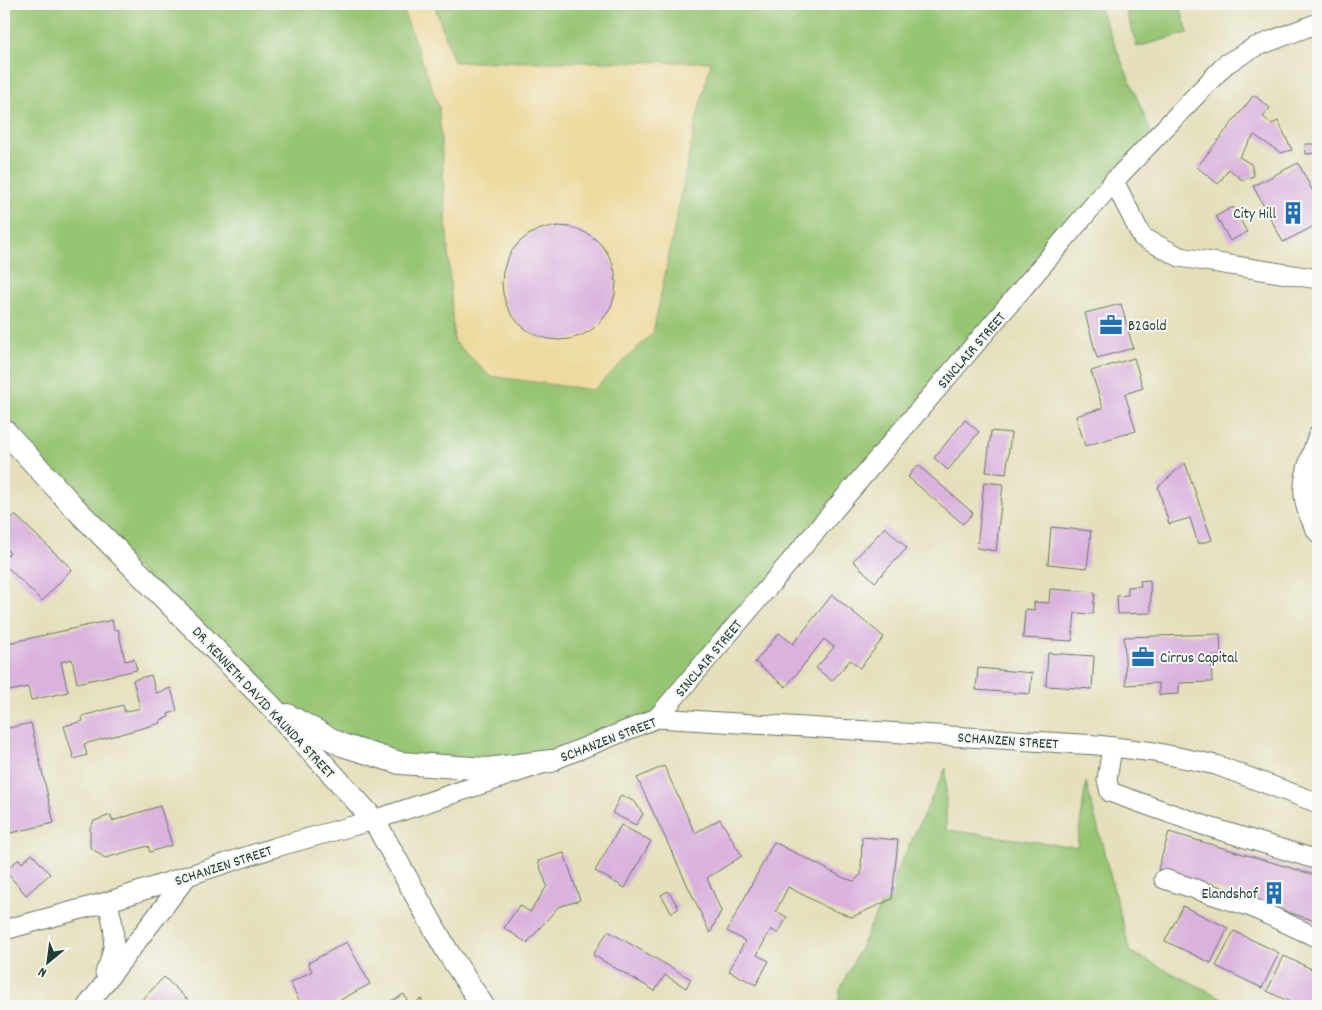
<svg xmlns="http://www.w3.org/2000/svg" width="1322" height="1010" font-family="Dekko,sans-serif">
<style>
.green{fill:#98c573;stroke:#5c8154}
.sand{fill:#eeda9e;stroke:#868c69}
.building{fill:#dab2de}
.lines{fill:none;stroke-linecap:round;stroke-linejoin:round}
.minor-casing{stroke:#647663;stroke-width:21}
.tertiary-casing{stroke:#647663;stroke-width:24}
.minor{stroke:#fff;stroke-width:19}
.tertiary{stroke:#fff;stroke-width:22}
.labels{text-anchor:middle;stroke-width:4;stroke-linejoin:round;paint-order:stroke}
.poi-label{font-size:15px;fill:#1f3d34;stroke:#f6f6f2;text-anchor:end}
.street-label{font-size:15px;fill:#1f3d34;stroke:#f6f6f2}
</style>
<rect width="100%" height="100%" fill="#f6f6f2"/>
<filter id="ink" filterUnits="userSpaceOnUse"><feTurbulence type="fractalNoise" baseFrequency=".02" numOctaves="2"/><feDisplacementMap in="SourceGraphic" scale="10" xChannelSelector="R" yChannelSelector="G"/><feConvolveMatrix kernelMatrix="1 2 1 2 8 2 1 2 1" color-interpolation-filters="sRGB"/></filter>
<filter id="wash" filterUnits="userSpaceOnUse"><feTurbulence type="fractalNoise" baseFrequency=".0096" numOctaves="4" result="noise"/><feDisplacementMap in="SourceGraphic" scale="20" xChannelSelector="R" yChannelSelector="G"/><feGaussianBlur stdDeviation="1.12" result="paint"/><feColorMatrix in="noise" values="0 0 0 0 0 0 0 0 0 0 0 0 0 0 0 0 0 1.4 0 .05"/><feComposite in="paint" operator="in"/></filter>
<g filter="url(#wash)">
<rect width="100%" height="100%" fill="#e5dfbb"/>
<g class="green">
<polygon points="4,4 401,4 439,107 454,341 696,121 711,62 454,62 434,4 1098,4 1154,139 657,718 551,761 400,763 271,706 4,430"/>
<polygon points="1124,4 1179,4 1188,33 1137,47"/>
<polygon points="946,768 946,830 1077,847 1086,782 1130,952 1238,1006 838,1006 840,990"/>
</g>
<polygon class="sand" points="401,4 434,4 454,62 711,62 696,121 653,333 593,390 490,376 454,341 439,107"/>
<g id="blocks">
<g class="building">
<polygon points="1254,95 1270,108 1263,117 1272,124 1278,121 1292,150 1281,153 1254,135 1239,157 1251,164 1254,176 1242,180 1229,169 1218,184 1197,167"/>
<polygon points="1305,144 1318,144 1318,153 1306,154"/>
<polygon points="1298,163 1318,201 1318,224 1283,242 1253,186"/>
<polygon points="1233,207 1247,232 1230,241 1216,216"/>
<circle cx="559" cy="283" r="57"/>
<polygon points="1121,304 1133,348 1097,358 1085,313"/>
<polygon points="1134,358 1143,388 1125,394 1136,431 1085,446 1076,416 1103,408 1091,371"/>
<polygon points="965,420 979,432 948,470 934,458"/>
<polygon points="991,431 1011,433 1006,474 986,472"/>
<polygon points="1185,463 1212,540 1198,544 1190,518 1169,524 1158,487"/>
<polygon points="918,465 973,513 963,524 908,477"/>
<polygon points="984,482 1003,484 996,551 977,548"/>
<polygon points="15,515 72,569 42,601 4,564 4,559 10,553 4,547 4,527"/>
<polygon points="885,527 907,548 875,582 853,561"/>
<polygon points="1051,527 1091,531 1087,568 1048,564"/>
<polygon points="1150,580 1151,613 1118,614 1117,596 1128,595 1128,587 1141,586 1140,581"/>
<polygon points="1050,589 1095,592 1093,614 1075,613 1072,641 1023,638 1025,609 1034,610 1034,602 1049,603"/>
<polygon points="832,595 884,637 860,668 850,660 832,681 816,668 834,647 824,639 786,687 755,662 779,633 793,644"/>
<polygon points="112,620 114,630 118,629 125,661 134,659 137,670 77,683 72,659 61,662 68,692 31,700 28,687 9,691 4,666 4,644"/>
<polygon points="1220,634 1221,656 1211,656 1212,682 1179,683 1179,694 1159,695 1159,683 1126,685 1124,637"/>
<polygon points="1048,653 1094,656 1092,689 1046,686"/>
<polygon points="978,668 1032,673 1030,694 976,690"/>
<polygon points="151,675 156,693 171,688 177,711 168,714 169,717 160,720 161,723 84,744 87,755 74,759 64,726 83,721 82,716 123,705 125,712 140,708 133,680"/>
<polygon points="31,723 54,823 11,833 4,801 4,729"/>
<polygon points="664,766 695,833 720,819 742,856 707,878 721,911 710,933 637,778"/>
<polygon points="621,795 635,802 643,814 636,825 612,813"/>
<polygon points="160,806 172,845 150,852 148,846 105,858 90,847 90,828 94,821 111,815 112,821"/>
<polygon points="621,825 651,841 625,888 595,871"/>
<polygon points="1169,832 1318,876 1318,922 1158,869"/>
<polygon points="862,837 898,840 892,899 852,917 828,908 788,887 776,911 787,917 778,934 771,929 757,955 769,961 756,985 729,971 745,941 727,931 774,842 844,878 854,881 861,875"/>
<polygon points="564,853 580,900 558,907 527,943 504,928 519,905 530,912 547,886 538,861"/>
<polygon points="32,854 50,874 26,895 5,871 19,859 22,863"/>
<polygon points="668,891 679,908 672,913 661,895"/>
<polygon points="1183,906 1228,928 1211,963 1165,941"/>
<polygon points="608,931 691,979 686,988 665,975 655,991 593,955"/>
<polygon points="1234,931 1279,953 1262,988 1216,966"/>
<polygon points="347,942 370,984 329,1006 302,1006 290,983 312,971 308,963"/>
<polygon points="1284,956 1318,972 1318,1000 1315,1006 1298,1006 1267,991"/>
<polygon points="164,977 194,1006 136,1006"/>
<polygon points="404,994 410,1006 421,999 425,1006 382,1006"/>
</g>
</g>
</g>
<g filter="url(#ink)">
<use href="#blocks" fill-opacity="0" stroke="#647663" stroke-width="1"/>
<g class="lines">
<defs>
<g id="minor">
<polyline points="1114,181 1142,237 1180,257 1318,279"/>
<path d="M1318,435C1305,475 1294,494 1318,533"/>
<polyline points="657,718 1114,181 1226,64 1255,47 1318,23"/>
<polyline points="1112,747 1107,780 1110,792 1206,826 1318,860"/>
<polyline points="1164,879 1251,907 1318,938"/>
<polyline points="4,930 107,902 276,847 374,820 551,761 657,718 1097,745 1154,752 1216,765 1318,803"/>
<path d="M105,973C117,947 116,928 107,902"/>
<polyline points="87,1006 186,878"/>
</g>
<g id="tertiary">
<polyline points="4,430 72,505 271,706 374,820 447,951 483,1006"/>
<polyline points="287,715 342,745 400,763 487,769 551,761"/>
</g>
</defs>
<use href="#minor" class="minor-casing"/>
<use href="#tertiary" class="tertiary-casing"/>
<use href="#minor" class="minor"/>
<use href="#tertiary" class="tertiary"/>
</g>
</g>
<defs>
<symbol id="building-bare" viewBox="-9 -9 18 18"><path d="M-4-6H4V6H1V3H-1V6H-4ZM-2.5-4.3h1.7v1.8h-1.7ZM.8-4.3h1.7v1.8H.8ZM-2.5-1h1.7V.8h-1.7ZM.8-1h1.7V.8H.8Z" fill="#1f6fb2" stroke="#f6f6f2" stroke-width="2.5" paint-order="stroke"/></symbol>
<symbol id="office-bare" viewBox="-9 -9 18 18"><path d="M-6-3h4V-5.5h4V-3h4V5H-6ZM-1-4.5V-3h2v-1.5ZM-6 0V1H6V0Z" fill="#1f6fb2" stroke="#f6f6f2" stroke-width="2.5" paint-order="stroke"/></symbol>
</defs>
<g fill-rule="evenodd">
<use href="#building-bare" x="1277" y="197" width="32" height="32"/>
<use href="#office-bare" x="1095" y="309" width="32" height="32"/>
<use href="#office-bare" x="1127" y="641" width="32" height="32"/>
<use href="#building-bare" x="1258" y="877" width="32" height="32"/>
</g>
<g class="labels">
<g class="poi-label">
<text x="1276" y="218">City Hill</text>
<text x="1128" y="330" text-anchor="start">B2Gold</text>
<text x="1160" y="662" text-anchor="start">Cirrus Capital</text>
<text x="1258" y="898">Elandshof</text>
</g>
<g class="street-label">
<text transform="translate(971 350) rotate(-49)" y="5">SINCLAIR STREET</text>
<text transform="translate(708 658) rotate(-50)" y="5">SINCLAIR STREET</text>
<text transform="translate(264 702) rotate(47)" y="5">DR. KENNETH DAVID KAUNDA STREET</text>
<text transform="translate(608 739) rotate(-21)" y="5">SCHANZEN STREET</text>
<text transform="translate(1008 740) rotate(4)" y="5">SCHANZEN STREET</text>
<text transform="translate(223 865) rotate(-18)" y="5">SCHANZEN STREET</text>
</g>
</g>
<rect width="1322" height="1010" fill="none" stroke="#f6f6f2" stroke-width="20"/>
<g transform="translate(48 962) rotate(209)" stroke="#f6f6f2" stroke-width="4" paint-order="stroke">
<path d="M0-4L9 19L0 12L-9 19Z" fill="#1f3d34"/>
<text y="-8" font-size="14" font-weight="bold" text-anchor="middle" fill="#1f3d34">N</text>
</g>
</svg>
